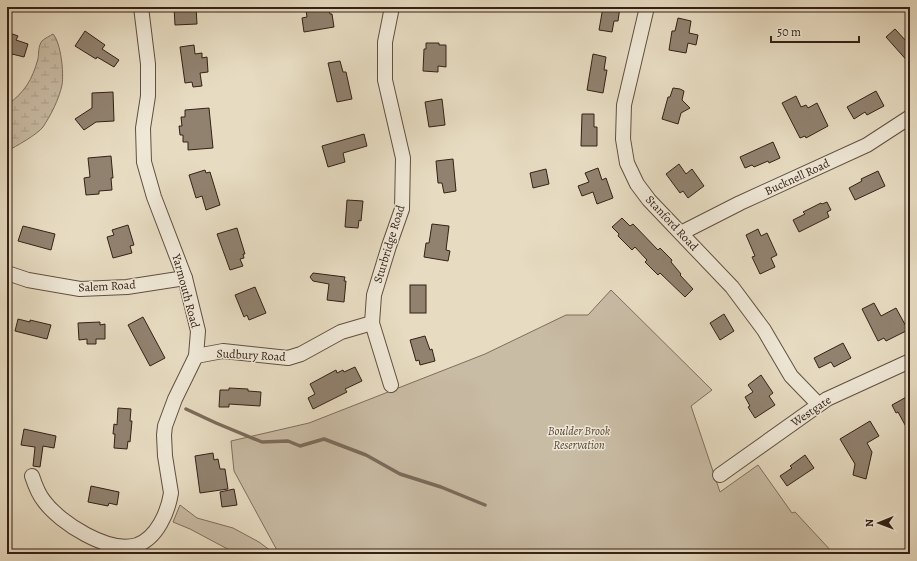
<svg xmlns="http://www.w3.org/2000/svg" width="917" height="561" font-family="Alegreya,serif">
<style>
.wetland{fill:url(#wetland-marsh);stroke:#7e6e5e}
.park{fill:#c9bca5;stroke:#7e6e5e}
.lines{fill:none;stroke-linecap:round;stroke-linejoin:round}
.stream{stroke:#7b6b5b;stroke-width:3.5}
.building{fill:#918270;stroke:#342117}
.minor-casing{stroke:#615042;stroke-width:16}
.minor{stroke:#efe8d7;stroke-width:14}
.labels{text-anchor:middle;stroke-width:3;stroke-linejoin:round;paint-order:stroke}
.street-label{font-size:12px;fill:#342117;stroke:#efe8d7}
.park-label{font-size:12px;font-style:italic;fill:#59483a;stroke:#efe8d7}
</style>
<defs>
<pattern id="wetland-marsh" width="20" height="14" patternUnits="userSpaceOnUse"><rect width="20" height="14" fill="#c9bca5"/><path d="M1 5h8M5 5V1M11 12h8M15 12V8" fill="none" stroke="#ada18d"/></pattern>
</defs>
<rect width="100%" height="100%" fill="#e7dcc2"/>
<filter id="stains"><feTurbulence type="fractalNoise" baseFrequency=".005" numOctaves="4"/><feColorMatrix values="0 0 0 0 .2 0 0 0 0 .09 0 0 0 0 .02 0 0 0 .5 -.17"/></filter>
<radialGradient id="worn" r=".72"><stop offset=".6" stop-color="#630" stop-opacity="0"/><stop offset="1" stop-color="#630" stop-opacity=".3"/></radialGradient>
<path class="wetland" d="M53,34C61,43 64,73 62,85C59,99 51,115 43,127C38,134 15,147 7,151V105C25,92 32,80 38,59C39,53 38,46 42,41C45,38 50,36 53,34Z"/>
<g class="park">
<polygon points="611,290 712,390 691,406 720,492 758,465 792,513 795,512 834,554 279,554 234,471 231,441 309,423 485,354 566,315 588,315"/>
<polygon points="180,505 197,518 233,528 259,542 275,554 237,554 190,529 173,522"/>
</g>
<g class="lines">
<polyline class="stream" points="186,409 216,423 262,442 288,441 300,446 324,439 366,455 400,474 441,487 485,505"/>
</g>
<g class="building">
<polygon points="174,7 196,7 197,24 175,25"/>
<polygon points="309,7 328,7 330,14 332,14 334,27 304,32 302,18 307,17 306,10 310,9"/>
<polygon points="603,7 620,7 618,21 614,21 612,32 599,30"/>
<polygon points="678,18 691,21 689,33 698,35 696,45 688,43 686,53 669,50 672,31 675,31"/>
<polygon points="895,29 906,41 910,37 910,64 886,37"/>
<polygon points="85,31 105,45 102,49 119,60 114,67 97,57 96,59 75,46"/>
<polygon points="7,32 18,36 16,40 28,44 24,57 12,54 9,63 7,62"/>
<polygon points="426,43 439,43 439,45 446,45 446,67 438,66 438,72 423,71 424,49 426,49"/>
<polygon points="194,45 195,54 202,53 202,58 207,57 208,72 200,73 202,86 193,87 192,82 185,83 180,47"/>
<polygon points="593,54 606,57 604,70 607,70 603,93 587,90"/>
<polygon points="340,61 343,72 346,72 352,99 337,102 328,63"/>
<polygon points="673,88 680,89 684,91 682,100 690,108 681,113 678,124 662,119 668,97 670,97"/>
<polygon points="876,91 884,106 867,115 865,112 854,119 847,107"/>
<polygon points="113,92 114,121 96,122 84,130 75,119 92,108 92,93"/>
<polygon points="796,96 801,107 806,105 808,108 817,103 828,126 806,138 805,136 800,138 782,103"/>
<polygon points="442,99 445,125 429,127 425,102"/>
<polygon points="209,108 213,148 188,150 188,142 183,142 183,135 180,135 179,126 182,126 181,117 185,117 185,110"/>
<polygon points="582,114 594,114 594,127 597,127 597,146 581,146"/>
<polygon points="364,134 367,146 343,153 345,162 328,167 322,146"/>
<polygon points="773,142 780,158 769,163 768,161 754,167 752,165 745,168 740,157"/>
<polygon points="111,156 113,178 111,178 112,190 99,191 99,194 86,195 84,178 90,177 88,158"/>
<polygon points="453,159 456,191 444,193 442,183 438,183 436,161"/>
<polygon points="679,164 686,174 692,169 704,186 688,198 683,191 680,193 666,174"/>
<polygon points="598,168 602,180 606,178 613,198 597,204 593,192 582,196 578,186 589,182 585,173"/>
<polygon points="546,169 549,184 533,188 530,173"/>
<polygon points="205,170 206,173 210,172 220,205 206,210 202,196 196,198 189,175"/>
<polygon points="878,171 885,186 855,200 849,188 862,181 861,179"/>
<polygon points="347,200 363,201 361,221 359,220 358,228 345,227"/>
<polygon points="827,202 831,210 827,212 829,217 799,232 793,220 805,214 803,212 821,203 822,204"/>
<polygon points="622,218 630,226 633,224 658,250 660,248 672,260 671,262 681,274 680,275 693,289 685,297 660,273 658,275 645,262 647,260 635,247 632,250 618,236 619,234 612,227"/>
<polygon points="432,224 449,226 446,250 450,251 448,261 424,257 426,243 429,243"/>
<polygon points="128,225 134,245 130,246 132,253 113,258 107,237 114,235 112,230"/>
<polygon points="23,226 55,234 51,250 18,241"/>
<polygon points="237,228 245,254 243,254 244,258 240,259 243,266 230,270 217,234"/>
<polygon points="758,229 761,236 767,233 777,255 771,258 775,267 760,274 752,257 755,256 746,235"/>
<polygon points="313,273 345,277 344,281 346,281 344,302 327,300 329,284 313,281 310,277"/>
<rect x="410" y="285" width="16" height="28"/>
<polygon points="255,287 266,313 249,320 247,315 244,317 235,295"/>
<polygon points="874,303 881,316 896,308 908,330 886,341 884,338 878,341 862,309"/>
<polygon points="724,314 734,331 720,340 710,323"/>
<polygon points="143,317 165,358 150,366 128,325"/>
<polygon points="18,319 30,322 30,320 51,325 47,339 15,331"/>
<polygon points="100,322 100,325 105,324 105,339 96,339 96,344 87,344 87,339 79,340 78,323"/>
<polygon points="425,336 430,350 432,349 435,361 420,365 419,360 416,361 410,340"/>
<polygon points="843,343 851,358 834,367 831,362 819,368 814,358"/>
<polygon points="355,367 362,381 345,389 347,392 313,409 308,398 315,394 310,384 336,370 337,373 343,370 344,372"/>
<polygon points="761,375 773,393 769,396 775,405 755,418 748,407 750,406 745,397 753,392 748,385"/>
<polygon points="229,388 248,389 248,391 261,392 260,406 229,404 229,407 219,407 220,390 229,390"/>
<polygon points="910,395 910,434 898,412 896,413 892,405"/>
<polygon points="118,408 131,409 130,421 132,421 130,442 128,441 127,449 114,448 115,434 113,434 114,424 117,425"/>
<polygon points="870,421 879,436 867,443 872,452 866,479 853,475 855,464 840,439"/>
<polygon points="24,429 56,436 54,448 43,446 40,467 33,466 35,447 21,445"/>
<polygon points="213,453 214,460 218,459 220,469 225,469 228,489 200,493 195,456"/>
<polygon points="805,455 814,468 787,486 780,476 792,468 790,466"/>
<polygon points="91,486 119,492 117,505 109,503 108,506 88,502"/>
<polygon points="234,489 237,505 222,507 220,492"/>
</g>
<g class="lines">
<defs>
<g id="minor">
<polyline points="647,7 624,105 623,139 627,163 637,184 649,200 732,287 764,330 791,376 818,404"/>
<polyline points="681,233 740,203 867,145 910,117"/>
<polyline points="7,273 28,280 80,289 127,287 185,278"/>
<polyline points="196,356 223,351 288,358 301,354 341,332 372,323"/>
<polyline points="391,385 372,323 374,295 389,246 402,209 403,158 385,80 385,42 392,7"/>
<polyline points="720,475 827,399 910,361"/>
<path d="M32,476C35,485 38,494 44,501C60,523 109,554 137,545C157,538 168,512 171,493L165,456L164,435L165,426L175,399L196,356L198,331L185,278L154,197L144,162L143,128L148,96V64L141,7"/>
</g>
</defs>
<use href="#minor" class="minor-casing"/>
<use href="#minor" class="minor"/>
</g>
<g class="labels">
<g class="street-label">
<text transform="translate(797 177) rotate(-25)" y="4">Bucknell Road</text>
<text transform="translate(672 223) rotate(47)" y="4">Stanford Road</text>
<text transform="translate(389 244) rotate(-73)" y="4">Sturbridge Road</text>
<text transform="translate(107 286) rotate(-3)" y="4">Salem Road</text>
<text transform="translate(186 291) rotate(75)" y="4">Yarmouth Road</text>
<text transform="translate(251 355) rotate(3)" y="4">Sudbury Road</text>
<text transform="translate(811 411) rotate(-34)" y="4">Westgate</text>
</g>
<g class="park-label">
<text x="579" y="435">Boulder Brook<tspan x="579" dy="14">Reservation</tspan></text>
</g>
</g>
<rect width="917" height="561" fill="none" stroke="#e7dcc2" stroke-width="24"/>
<rect x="8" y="8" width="901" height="545" fill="none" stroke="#342117" stroke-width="2"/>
<rect x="12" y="12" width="893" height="537" fill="none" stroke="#342117"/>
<g transform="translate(879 523) rotate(269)" stroke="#efe8d7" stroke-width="3" paint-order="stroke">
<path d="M0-3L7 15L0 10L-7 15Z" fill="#342117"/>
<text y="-6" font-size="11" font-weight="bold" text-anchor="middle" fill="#342117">N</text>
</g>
<path d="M771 36v6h88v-6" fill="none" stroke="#342117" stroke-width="2"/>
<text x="777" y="36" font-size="12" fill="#342117" stroke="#efe8d7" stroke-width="3" paint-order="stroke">50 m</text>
<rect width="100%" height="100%" filter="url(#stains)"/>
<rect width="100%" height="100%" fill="url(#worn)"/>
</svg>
